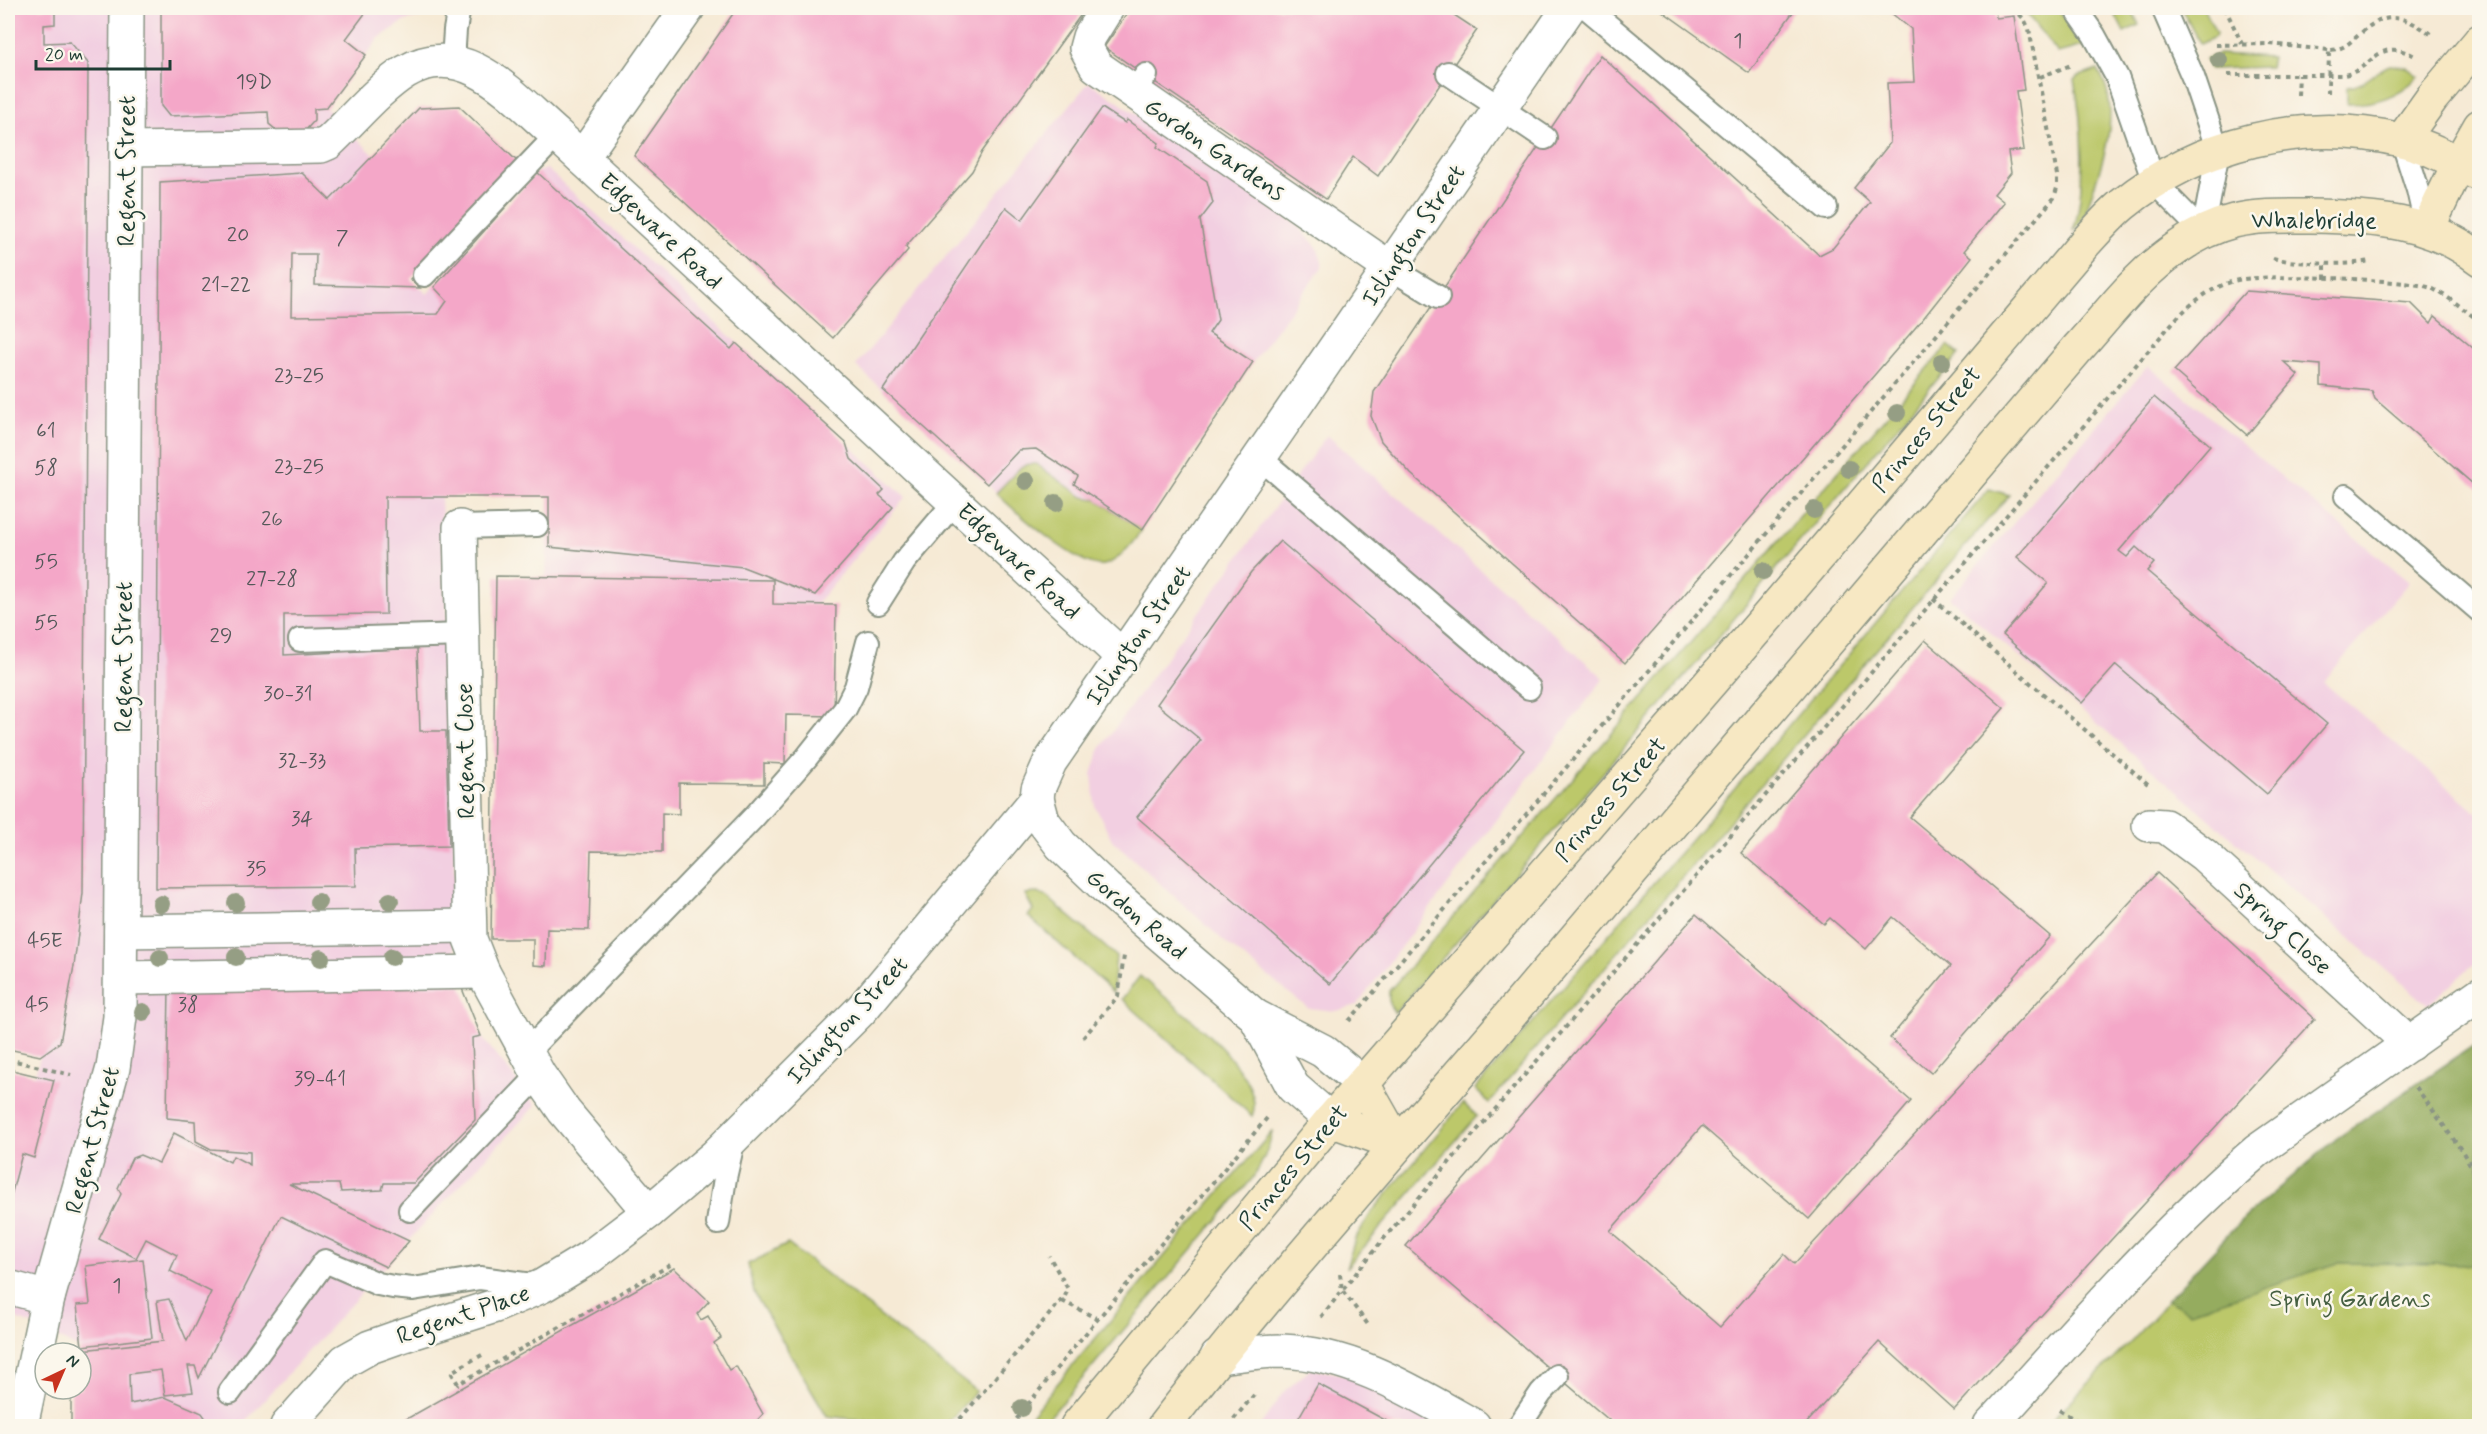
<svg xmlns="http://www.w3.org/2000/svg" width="2487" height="1434" font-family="Mynerve,sans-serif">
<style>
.built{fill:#f2cfe1}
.green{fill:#bcc86a;stroke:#6e824f;stroke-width:1.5}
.forest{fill:#95ac5e;stroke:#5a7449;stroke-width:1.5}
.building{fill:#f4a7c8}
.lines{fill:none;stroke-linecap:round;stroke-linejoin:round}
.lane-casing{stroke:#8a9484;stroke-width:26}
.street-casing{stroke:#8a9484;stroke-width:36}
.secondary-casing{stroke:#8a9484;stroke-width:36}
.path{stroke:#8a9484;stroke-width:4;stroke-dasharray:4.5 4.5;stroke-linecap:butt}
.lane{stroke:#fff;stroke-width:22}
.street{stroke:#fff;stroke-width:33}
.secondary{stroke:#f7e8c3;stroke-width:33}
.tree{fill:#959e84}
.labels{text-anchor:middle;stroke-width:5;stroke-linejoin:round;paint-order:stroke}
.number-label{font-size:21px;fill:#545859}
.street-label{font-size:24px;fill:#1f3d34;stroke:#fbf7ec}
.park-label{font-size:24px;fill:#466042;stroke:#fbf7ec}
</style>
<rect width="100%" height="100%" fill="#fbf7ec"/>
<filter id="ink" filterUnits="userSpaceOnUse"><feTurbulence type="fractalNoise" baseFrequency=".0167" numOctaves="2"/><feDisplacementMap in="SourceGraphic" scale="12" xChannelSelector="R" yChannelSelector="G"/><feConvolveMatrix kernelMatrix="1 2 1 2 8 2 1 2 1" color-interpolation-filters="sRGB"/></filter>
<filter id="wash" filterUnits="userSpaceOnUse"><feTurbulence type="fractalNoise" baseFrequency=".008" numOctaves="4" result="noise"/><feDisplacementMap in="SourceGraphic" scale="24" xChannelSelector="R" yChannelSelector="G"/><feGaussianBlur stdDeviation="1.35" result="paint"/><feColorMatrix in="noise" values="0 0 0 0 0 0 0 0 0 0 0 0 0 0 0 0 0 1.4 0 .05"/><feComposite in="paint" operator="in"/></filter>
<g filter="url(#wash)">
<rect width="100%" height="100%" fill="#f6ead5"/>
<g class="built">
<polygon points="8,8 440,8 436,14 405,21 379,38 326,108 374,155 330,200 427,294 537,172 547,169 906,497 816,604 773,604 546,577 549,497 441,497 454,778 454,965 481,1036 536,1105 420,1228 241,1426 71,1426 71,1389 81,1389 81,1353 75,1353 81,1350 40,1328 8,1316 8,1069 35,1075 40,1057 8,1049"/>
<polygon points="1089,82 1295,223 1317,247 1322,262 1322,267 1253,362 1134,540 1113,560 1106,565 1098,565 1074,555 1031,524 856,366"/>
<polygon points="2148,366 2409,582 2323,682 2479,814 2479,959 2428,1005 1950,598"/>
<polygon points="1327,435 1604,678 1357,1005 1336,1011 1308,1008 1226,943 1112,840 1095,806 1092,774 1100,749"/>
<polygon points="1310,1369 1346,1375 1446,1426 1260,1426 1282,1394"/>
</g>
<g class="green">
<polygon points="2022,8 2057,8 2086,45 2058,53"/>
<polygon points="2112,8 2131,8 2139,25 2124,32"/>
<polygon points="2181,8 2204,8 2216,33 2215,37 2200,44"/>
<polygon points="2219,54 2272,57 2270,67 2210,69 2206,59"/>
<path d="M2390,65L2407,67L2419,76C2398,97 2375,104 2347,104V87C2364,87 2374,71 2390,65Z"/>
<path d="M2098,70C2121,106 2106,153 2093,190C2088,205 2085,220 2073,231C2086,193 2083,119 2074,80L2077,77Z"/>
<polygon points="1948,345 1959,354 1576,805 1395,1013 1389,1004 1389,991"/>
<path d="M1029,464H1036L1083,497L1096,499L1142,530C1133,542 1120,561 1104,565C1080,570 1014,510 996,493L1021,467Z"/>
<polygon points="1989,489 2009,495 1489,1103 1475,1089 1738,785"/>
<polygon points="1037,893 1047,897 1116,956 1113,992 1028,916 1033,910 1025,894"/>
<path d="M1140,976C1168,1001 1270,1074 1252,1116L1122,999Z"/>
<polygon points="2479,1042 2479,1426 2046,1426 2133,1339 2240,1222 2336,1139"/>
<polygon points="1463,1103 1477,1116 1346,1268 1355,1239 1371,1213"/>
<path d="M1272,1132C1269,1150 1263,1163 1252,1179L1042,1426H1022L1177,1241Z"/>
<polygon points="788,1244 976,1391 945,1426 914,1426 827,1416 754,1293 748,1264"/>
</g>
<polygon class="forest" points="2479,1042 2479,1267 2462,1264 2338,1263 2190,1312 2167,1300 2240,1222 2336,1139"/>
<g id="blocks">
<g class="building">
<polygon points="8,8 55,8 55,24 44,25 44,43 70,42 88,63 83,893 74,966 60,1042 40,1056 8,1049"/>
<polygon points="161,8 369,8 346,39 366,55 326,108 314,109 314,121 304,132 280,133 269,124 268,112 169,116 161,106"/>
<polygon points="737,8 1084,8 1085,9 982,152 972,171 906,246 908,250 833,338 634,156"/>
<polygon points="1131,8 1454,8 1451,13 1477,30 1378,176 1353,157 1326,199 1104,47"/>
<polygon points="1658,8 1796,8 1749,73"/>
<polygon points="1885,8 1995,8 1996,18 2014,16 2024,90 2016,91 2024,150 2008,152 2011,173 1994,194 2004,202 1964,251 1972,257 1922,320 1625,663 1411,474 1381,441 1371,416 1374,392 1600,55 1819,255 1833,248 1870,202 1854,188 1890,143 1887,83 1914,82 1911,29"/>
<polygon points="459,106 518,162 410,279 420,288 315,285 316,254 292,254 291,316 438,314 447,301 434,287 537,172 731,349 736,343 846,443 851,459 884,490 879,495 893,507 815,595 743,567 549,547 549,497 385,497 386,614 284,615 284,655 417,648 420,731 446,731 449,846 355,848 356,886 156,888 160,182 302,173 330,200 419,108"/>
<polygon points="1102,108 1125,123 1127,120 1159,143 1157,147 1207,181 1213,203 1200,220 1218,320 1209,333 1253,362 1142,530 1074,484 1078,476 1036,449 1019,450 987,484 883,390 1006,207 1022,220"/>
<polygon points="2246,291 2411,303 2431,323 2435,316 2480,354 2480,490 2375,399 2372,391 2321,386 2321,365 2284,362 2298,375 2247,435 2174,371"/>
<polygon points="2154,397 2210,445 2119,551 2127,557 2136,547 2154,563 2147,571 2327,724 2267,794 2116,665 2082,703 2003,635 2048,583 2017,557"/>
<polygon points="1280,541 1524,750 1330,984 1137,817 1201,740 1157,704 1251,572"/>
<polygon points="496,576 773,580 773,604 836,605 834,716 786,715 785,764 764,763 764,784 679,783 679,814 662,813 662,852 591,851 589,930 547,929 546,966 533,965 533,939 491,939"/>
<polygon points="1925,640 2004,708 1910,817 2050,936 1931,1073 1890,1038 1951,966 1893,917 1866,949 1830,918 1824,924 1741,853"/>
<polygon points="2157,873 2315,1019 1954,1410 1879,1342 1804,1426 1616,1426 1406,1246 1696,914 1911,1101 1809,1219 1702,1126 1610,1231 1720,1327 1784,1254 1794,1264"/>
<polygon points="169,985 461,986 481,1036 472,1038 475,1120 414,1183 384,1183 382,1190 341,1192 339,1184 289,1184 409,1241 386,1267 281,1216 199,1378 195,1366 188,1366 193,1392 165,1395 161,1370 129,1374 130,1404 165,1397 202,1413 211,1426 71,1426 71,1389 81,1389 81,1353 75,1353 82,1350 163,1341 157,1301 169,1299 187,1341 211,1292 170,1271 177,1255 146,1239 136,1258 99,1239 121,1194 118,1188 132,1158 140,1155 159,1163 174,1133 230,1162 233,1156 250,1165 250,1152 211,1149 196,1141 195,1121 167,1118"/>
<polygon points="8,1069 54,1080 34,1158 22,1154 8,1207"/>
<polygon points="143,1259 152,1338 82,1346 77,1305 90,1304 86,1266"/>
<polygon points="674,1268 709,1301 697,1314 701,1320 708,1316 721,1338 714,1343 729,1370 736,1366 763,1414 752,1426 394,1426"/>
<polygon points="1318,1384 1396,1426 1294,1426"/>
</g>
</g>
</g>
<g filter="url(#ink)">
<use href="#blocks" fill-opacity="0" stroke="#8a9484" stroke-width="1.5"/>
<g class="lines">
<defs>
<g id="lane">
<polyline points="1587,8 1826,208"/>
<polyline points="2075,8 2094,35 2117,77 2154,182 2203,232"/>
<polyline points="2163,8 2193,77 2218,151 2203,232"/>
<polyline points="453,61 455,30 459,8"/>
<polyline points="1448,73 1545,138"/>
<polyline points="1133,93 1146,75"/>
<polyline points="2402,140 2418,190 2427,230"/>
<polyline points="1390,268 1438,297"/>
<polyline points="424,275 557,135"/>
<polyline points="1260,458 1529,688"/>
<polyline points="2346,496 2480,611"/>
<polyline points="460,527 537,525"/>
<polyline points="878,603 904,562 955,502"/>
<polyline points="300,640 463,635"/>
<polyline points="526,1053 754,817 807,757 845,709 856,687 868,642"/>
<polyline points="410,1210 539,1075"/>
<polyline points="718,1223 725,1178 734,1138"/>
<polyline points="230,1392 325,1261 378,1284 393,1287 413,1289 480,1278 540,1286"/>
<polyline points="1519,1426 1541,1393 1557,1376"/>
</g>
<g id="street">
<polyline points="1107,8 1089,37 1086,48 1096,66 1390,268"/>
<path d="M127,149L321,146L328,143C352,121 378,89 405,72C465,36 515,99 557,135L1123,657"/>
<polyline points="582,158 688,8"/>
<polyline points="460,527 470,939 483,972 539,1075 564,1111 649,1212"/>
<polyline points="1037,799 1043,821 1061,845 1106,888 1255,1016 1323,1051 1363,1084"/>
<polyline points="2149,825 2165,826 2204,855 2410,1044"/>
<polyline points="121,931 468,926"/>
<polyline points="121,978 483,972"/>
<polyline points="1255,1016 1293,1087 1331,1120"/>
<polyline points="8,1287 48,1298"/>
<path d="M1217,1357C1238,1355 1260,1351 1282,1351C1354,1354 1413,1392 1474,1426"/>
<polyline points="21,1426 48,1298 113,1068 120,1017 127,8"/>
<polyline points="287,1426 345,1361 370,1347 404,1335 495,1306 542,1286 590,1257 649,1212 716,1155 861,1010 1037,799 1038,789 1050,762 1569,8"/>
<path d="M1990,1426C2076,1332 2160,1234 2257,1151L2480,994"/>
</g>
<g id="secondary">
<polyline points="2402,140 2432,98 2480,41"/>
<polyline points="2427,230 2459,163 2480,126"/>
<polyline points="1363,1084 1397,1144"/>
<polyline points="1331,1120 1397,1144"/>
<path d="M1077,1426L1331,1120L1769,615L2084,244C2096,231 2108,217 2122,205C2199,142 2303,117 2401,140C2428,146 2455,161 2480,175"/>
<path d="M1164,1426C1268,1291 1382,1164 1493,1035C1687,805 1883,577 2078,348C2109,314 2138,274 2177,248C2194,236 2214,226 2234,221C2259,215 2285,216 2311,216C2372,217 2430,220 2480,259"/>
</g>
</defs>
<use href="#lane" class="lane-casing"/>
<use href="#street" class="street-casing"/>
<use href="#secondary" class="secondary-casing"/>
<g class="path">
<polyline points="2225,8 2242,44"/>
<polyline points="2216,45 2269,44 2329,50"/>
<path d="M2228,75H2344C2373,70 2376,36 2415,56"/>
<polyline points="2040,77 2071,65"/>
<path d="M2328,93L2329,50C2344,50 2350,42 2361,33C2387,9 2407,17 2432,35"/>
<polyline points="2298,95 2299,75"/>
<path d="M2273,258C2295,264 2349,266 2370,261"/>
<polyline points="2325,279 2325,262"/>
<polyline points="1933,599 2149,785"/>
<polyline points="1349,1021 2054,198 2057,188 2057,175 2029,29 2024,19 2013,8"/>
<polyline points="1083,1038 1118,996 1124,956"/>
<polyline points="8,1059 71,1075"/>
<polyline points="2416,1087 2462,1151 2480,1181"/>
<polyline points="1340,1274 1342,1290 1369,1326"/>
<polyline points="1062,1301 1098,1319"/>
<path d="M1321,1317L1386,1236L2174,321C2192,302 2209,289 2234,281C2258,273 2408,279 2431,288C2449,297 2464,309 2480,322"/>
<polyline points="482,1355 451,1372 458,1384 674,1263"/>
<polyline points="2059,1410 2086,1426"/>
<polyline points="954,1426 1065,1296 1068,1289 1049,1256"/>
<polyline points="1011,1426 1065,1358 1267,1118"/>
<polyline points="1228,1426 1254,1395"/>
</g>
<use href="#lane" class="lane"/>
<use href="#street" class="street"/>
<use href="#secondary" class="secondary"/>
</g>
<g class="tree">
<circle cx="2219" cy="60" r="9"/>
<circle cx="1942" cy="362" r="9"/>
<circle cx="1897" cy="413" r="9"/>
<circle cx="1849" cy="469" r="9"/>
<circle cx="1026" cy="481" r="9"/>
<circle cx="1056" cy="503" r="9"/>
<circle cx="1814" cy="510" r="9"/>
<circle cx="1763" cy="571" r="9"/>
<circle cx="390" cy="901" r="9"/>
<circle cx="318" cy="902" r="9"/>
<circle cx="236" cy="903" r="9"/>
<circle cx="161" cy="904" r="9"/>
<circle cx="236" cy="957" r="9"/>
<circle cx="392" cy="957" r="9"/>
<circle cx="160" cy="958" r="9"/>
<circle cx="321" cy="958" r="9"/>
<circle cx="143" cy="1012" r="9"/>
<circle cx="1022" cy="1408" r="9"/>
</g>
</g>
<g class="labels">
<g class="number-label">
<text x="1738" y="47">1</text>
<text x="254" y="88">19D</text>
<text x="238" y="241">20</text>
<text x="342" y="244">7</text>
<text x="226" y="291">21-22</text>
<text x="299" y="382">23-25</text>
<text x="46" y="437">61</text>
<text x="299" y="473">23-25</text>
<text x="46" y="474">58</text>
<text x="272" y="525">26</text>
<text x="46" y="568">55</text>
<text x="272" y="585">27-28</text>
<text x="46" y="629">55</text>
<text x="221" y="642">29</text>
<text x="288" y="700">30-31</text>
<text x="302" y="767">32-33</text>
<text x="302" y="825">34</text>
<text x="256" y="875">35</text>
<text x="45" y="947">45E</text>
<text x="37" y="1011">45</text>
<text x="188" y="1011">38</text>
<text x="320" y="1085">39-41</text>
<text x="117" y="1292">1</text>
</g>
<g class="street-label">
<text transform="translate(1215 149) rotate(34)" y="8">Gordon Gardens</text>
<text transform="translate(126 171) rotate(-90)" y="8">Regent Street</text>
<text x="2314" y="228">Whalebridge</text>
<text transform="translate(661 231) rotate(43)" y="8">Edgeware Road</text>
<text transform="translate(1413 235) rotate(-56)" y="8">Islington Street</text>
<text transform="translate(1926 429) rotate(-50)" y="8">Princes Street</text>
<text transform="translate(1019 561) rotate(43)" y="8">Edgeware Road</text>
<text transform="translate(1138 635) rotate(-55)" y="8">Islington Street</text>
<text transform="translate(123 657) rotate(-90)" y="8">Regent Street</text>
<text transform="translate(465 751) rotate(-91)" y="8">Regent Close</text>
<text transform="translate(1610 799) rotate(-49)" y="8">Princes Street</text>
<text transform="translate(1137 914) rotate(41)" y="8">Gordon Road</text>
<text transform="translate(2283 928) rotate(43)" y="8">Spring Close</text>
<text transform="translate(847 1020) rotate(-47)" y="8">Islington Street</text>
<text transform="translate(92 1140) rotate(-75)" y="8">Regent Street</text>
<text transform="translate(1293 1167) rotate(-50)" y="8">Princes Street</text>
<text transform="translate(463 1314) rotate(-19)" y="8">Regent Place</text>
</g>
<g class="park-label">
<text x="2350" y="1306">Spring Gardens</text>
</g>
</g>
<rect width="2487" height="1434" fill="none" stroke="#fbf7ec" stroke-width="30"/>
<g transform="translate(63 1371) rotate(44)"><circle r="28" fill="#fbf7ec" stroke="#a3ada2" stroke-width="1.5"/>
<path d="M0-4.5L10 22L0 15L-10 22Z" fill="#c8321e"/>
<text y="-9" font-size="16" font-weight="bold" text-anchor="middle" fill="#1f3d34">N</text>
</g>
<path d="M36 60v9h134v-9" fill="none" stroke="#1f3d34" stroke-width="3"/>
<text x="45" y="60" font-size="18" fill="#1f3d34" stroke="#fbf7ec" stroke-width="4.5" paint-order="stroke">20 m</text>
</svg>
